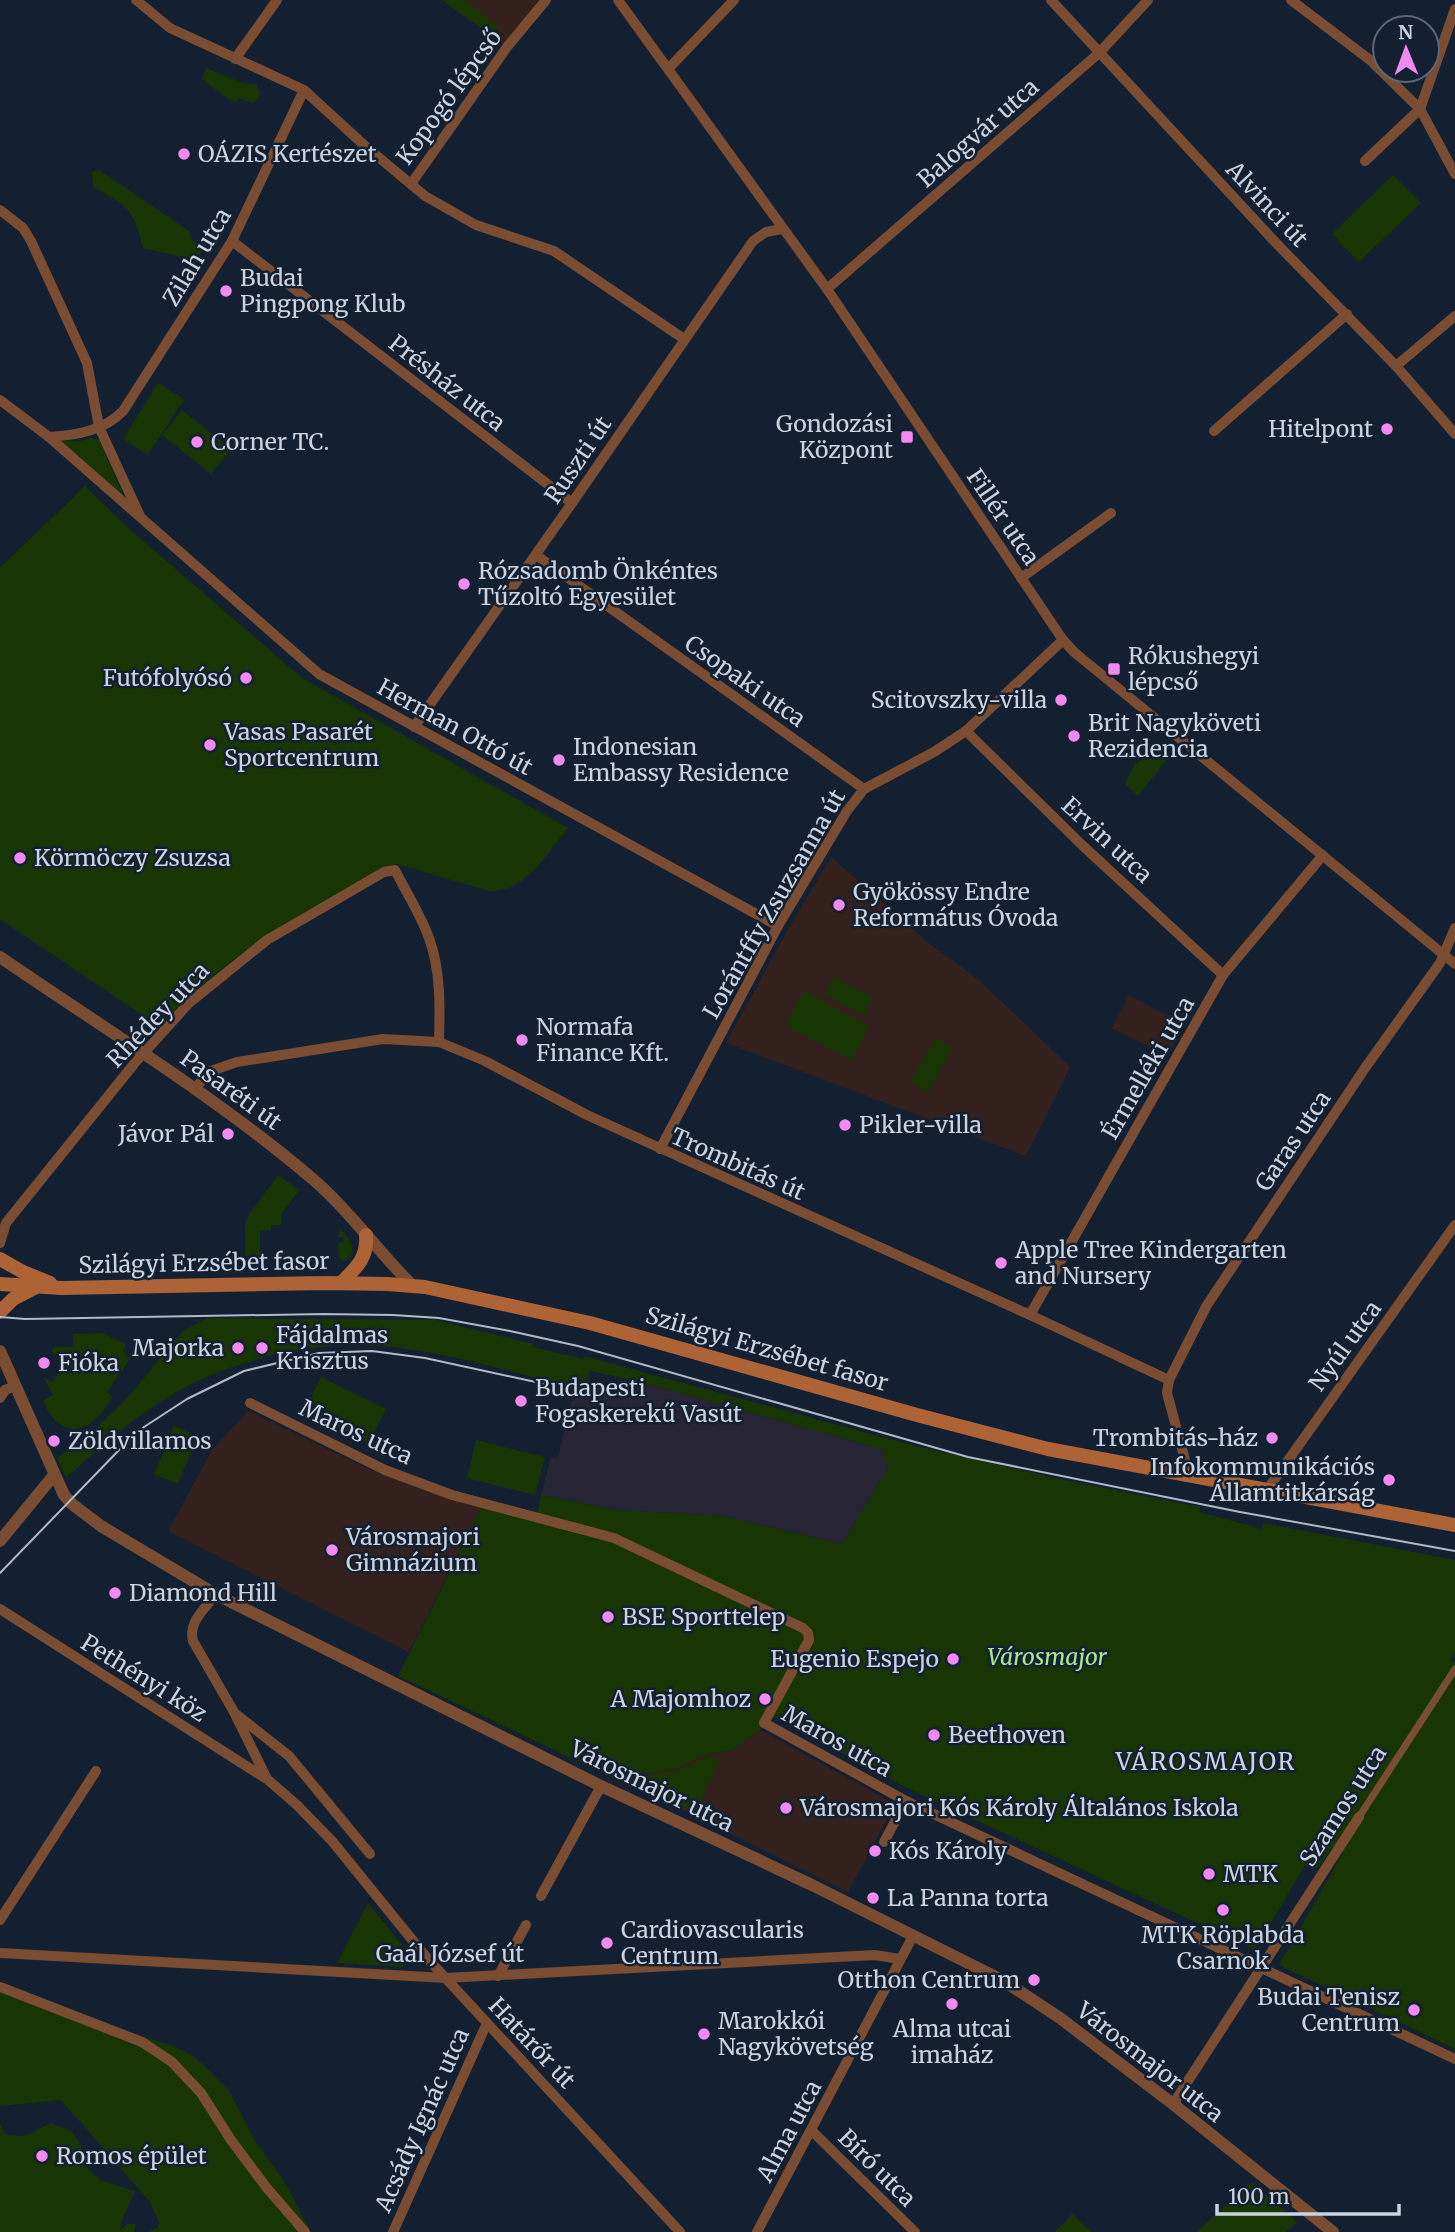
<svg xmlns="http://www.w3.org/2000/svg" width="1455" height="2232" font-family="Merriweather,serif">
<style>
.industrial{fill:#272435}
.education{fill:#34211e}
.green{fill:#183603}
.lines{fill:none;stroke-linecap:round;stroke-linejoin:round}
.pedestrian{stroke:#7a4c31;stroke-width:7}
.minor{stroke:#7a4c31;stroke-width:10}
.tertiary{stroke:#7a4c31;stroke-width:12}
.secondary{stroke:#ad6335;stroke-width:14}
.tram{stroke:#b0bac6;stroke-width:2}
.poi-dot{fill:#f38af2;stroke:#132032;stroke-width:2.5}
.labels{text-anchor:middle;stroke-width:5;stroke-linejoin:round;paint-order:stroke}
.street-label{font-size:23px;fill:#cad3df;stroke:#132032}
.poi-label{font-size:23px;fill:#cad3df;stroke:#132032;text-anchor:start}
.park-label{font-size:23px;font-style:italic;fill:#abe78b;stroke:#132032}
.neighbourhood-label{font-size:24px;letter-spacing:2px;fill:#cad3df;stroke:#132032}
</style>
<rect width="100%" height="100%" fill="#132032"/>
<polygon class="industrial" points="588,1380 634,1390 637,1381 881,1449 888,1468 842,1544 724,1516 617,1510 541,1495 551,1457 558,1458 571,1403"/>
<g class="education">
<polygon points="442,0 545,0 507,47"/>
<polygon points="831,857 926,941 979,980 1070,1067 1026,1156 726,1043 789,928"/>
<polygon points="1129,995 1184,1024 1167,1056 1112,1028"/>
<polygon points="248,1411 373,1471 482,1507 409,1652 168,1531 212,1450"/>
<polygon points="760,1730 895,1804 848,1892 688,1812 630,1786 634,1776 679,1768 711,1753 731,1751"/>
</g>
<g class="green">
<polygon points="442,0 463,0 498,26 491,35"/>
<polygon points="206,68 245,84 256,84 261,94 254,103 240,99 234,102 228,99 202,79"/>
<path d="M99,170L189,231L191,239L206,250L192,259L143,248C134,208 128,207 93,187L92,172Z"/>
<polygon points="1393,175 1421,203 1359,262 1332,234"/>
<polygon points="158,383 184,399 148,455 123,439"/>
<polygon points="182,410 231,449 211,474 162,435"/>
<polygon points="90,438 99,440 125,499 61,441 80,441"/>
<path d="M85,486L128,528L302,678L568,828C547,853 526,893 489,891L397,864L379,868L376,873C298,915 219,959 160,1027L0,919V568Z"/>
<polygon points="1158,741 1172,753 1138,796 1125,784 1135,764 1149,755"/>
<polygon points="835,977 873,997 864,1015 825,994"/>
<polygon points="804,991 869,1026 851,1060 786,1026"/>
<polygon points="935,1038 953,1047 928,1092 910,1082"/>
<polygon points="278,1175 299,1190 282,1214 281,1225 271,1225 271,1230 260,1231 260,1265 250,1265 250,1256 245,1256 245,1226 248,1216"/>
<path d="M340,1229C348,1238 356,1244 351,1257L344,1261L339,1259L338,1243L343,1242V1237H338Z"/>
<path d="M208,1318L436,1320L533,1344V1347L583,1359L584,1356L908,1444L1055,1478L1200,1507V1512L1262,1529L1263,1523L1455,1560V1653L1450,1660L1455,1663V2049L1279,1965L1343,1853L1333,1847L1318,1868L1305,1865L1255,1950L909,1789L771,1715L760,1730L731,1751L711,1753L679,1768L635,1776L630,1786L398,1676L482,1507L536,1522L541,1495L617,1510L724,1516L842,1544L888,1468L881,1449L637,1381L590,1371L588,1380L566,1385C511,1372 456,1355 400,1348C323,1338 237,1356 170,1396C132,1418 99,1449 66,1478L57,1458L87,1437L127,1398L183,1331Z"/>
<path d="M103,1333L126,1344L123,1351L130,1359L107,1392L112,1396C95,1433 60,1444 43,1400L53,1395L44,1378L52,1382L65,1364L51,1351L54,1347H73V1334Z"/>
<polygon points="321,1377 386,1409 369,1443 304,1411"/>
<polygon points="174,1426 198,1436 178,1484 154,1474"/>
<polygon points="476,1440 545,1457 535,1495 467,1478"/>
<polygon points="710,1756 720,1760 696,1812 635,1786 638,1777 681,1770"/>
<polygon points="368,1903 410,1955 404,1967 337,1963"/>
<polygon points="0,1990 50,2010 174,2046 196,2058 228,2089 255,2141 283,2179 311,2232 148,2232 158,2228 159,2223 150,2202 61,2100 0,2106"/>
<polygon points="51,2123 71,2131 81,2145 84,2165 100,2180 135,2191 123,2217 120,2231 127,2224 136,2224 134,2232 0,2232 0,2124 6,2135 24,2136"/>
<polygon points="1252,2182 1297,2222 1285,2232 1196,2232"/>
<polygon points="1072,2214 1092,2232 1055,2232"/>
</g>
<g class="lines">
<polyline class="pedestrian" points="1359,1817 1455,1669"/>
<g class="minor">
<polyline points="136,0 170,28 304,90 364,145 425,196 476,225 554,251 684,339"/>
<polyline points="618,0 827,289 1063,640 1074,652 1455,964"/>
<polyline points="1051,0 1276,243 1396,366 1455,434"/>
<polyline points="1291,0 1370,60 1420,109 1455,174"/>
<polyline points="235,59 277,0"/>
<polyline points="669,68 734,0"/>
<polyline points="1365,161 1420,109 1455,9"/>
<polyline points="411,184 507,47 546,0"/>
<polyline points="0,210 23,228 31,241 87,363 99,427 140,516"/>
<polyline points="232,241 572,503"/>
<polyline points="827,289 1099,53 1148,0"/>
<polyline points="1396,366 1455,316"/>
<polyline points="0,400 49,437 319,674 778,926"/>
<polyline points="1214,431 1347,314"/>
<path d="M49,437C76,435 104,431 123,411L232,241L304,90"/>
<polyline points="536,555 864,789"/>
<polyline points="1021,578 1111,513"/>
<polyline points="414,727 572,503 753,241 766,232 782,229"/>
<polyline points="966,731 1082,845 1223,975"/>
<polyline points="194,1089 211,1071 237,1062 383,1039 439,1042 485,1061 587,1115 1030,1315 1169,1380"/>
<polyline points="660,1149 778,926 847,811 864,789 934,752 966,731 1063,640"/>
<path d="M0,1243L6,1223L134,1064L189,1003L267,940L384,872L395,870C406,892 421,915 429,938C441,971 440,1008 439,1042"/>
<polyline points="1030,1315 1223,975 1323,855"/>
<polyline points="0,1398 5,1390 15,1386"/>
<polyline points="250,1403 385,1470 452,1495 614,1538 803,1628 808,1633 809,1640 764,1723 906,1801 1455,2059"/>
<polyline points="1189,1475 1167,1393 1169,1380 1207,1305 1365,1068 1440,963 1455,928"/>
<polyline points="1267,1490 1455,1225"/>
<path d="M215,1594C205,1610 188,1621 193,1641L234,1712L267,1779L297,1805L332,1841L427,1958L680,2232"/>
<polyline points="0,1609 265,1778"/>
<polyline points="237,1715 289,1756 370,1854"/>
<polyline points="884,1842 906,1801"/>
<polyline points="541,1896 601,1786"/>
<polyline points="0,1920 96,1771"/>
<polyline points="0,1953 446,1978 875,1955 900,1959"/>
<polyline points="498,1976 526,1925"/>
<polyline points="0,1987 142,2042 172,2062 201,2093 231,2140 266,2187 305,2232"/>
<polyline points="1173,2104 1359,1817"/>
<polyline points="812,2131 915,2232"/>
<polyline points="393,2232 487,2023"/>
<polyline points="757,2232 913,1936"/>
</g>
<g class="tertiary">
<path d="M0,957C106,1030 217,1097 315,1181C351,1212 379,1253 413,1286"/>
<polyline points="0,1351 64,1495 72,1504 101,1526 215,1594 601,1786 812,1885 1004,1981 1060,2018 1173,2104 1333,2232"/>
<polyline points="0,1541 54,1475"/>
</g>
<g class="secondary">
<polyline points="0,1259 23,1272 50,1283"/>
<path d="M341,1283C356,1268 368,1258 366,1235"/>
<polyline points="0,1284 61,1288 326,1283 387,1284 425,1287 590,1323 917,1415 1048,1449 1455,1525"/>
<polyline points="0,1312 13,1299 36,1287"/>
</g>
<g class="tram">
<polyline points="0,1317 25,1319 323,1314 393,1315 439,1318 510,1331 578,1346 968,1457 1240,1512 1455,1551"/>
<polyline points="0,1573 121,1448 144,1427 187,1399 244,1371 319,1353 372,1351 425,1358 554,1386"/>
</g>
</g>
<g class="poi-dot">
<circle cx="184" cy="154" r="7"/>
<circle cx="226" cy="291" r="7"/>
<circle cx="1387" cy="429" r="7"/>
<rect x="900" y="430" width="14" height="14" rx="3.5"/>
<circle cx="197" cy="442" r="7"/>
<circle cx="464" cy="584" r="7"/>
<rect x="1107" y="662" width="14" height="14" rx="3.5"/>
<circle cx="246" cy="678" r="7"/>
<circle cx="1061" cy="700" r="7"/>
<circle cx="1074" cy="736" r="7"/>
<circle cx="210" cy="745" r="7"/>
<circle cx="559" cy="760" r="7"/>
<circle cx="20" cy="858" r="7"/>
<circle cx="839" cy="905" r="7"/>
<circle cx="522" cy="1040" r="7"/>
<circle cx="845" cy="1125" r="7"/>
<circle cx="228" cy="1134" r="7"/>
<circle cx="1001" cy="1263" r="7"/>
<circle cx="238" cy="1348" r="7"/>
<circle cx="262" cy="1348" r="7"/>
<circle cx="44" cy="1363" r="7"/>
<circle cx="521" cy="1401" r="7"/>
<circle cx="1272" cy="1438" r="7"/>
<circle cx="54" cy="1441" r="7"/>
<circle cx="1389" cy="1480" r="7"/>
<circle cx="332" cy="1550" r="7"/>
<circle cx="115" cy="1593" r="7"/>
<circle cx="608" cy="1617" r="7"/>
<circle cx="953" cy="1659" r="7"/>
<circle cx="765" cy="1699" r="7"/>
<circle cx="934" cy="1735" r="7"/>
<circle cx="786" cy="1808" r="7"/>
<circle cx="875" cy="1851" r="7"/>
<circle cx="1209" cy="1874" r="7"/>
<circle cx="873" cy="1898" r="7"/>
<circle cx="1223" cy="1910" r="7"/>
<circle cx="607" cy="1943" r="7"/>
<circle cx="1034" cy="1980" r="7"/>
<circle cx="952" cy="2004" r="7"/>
<circle cx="1414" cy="2010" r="7"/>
<circle cx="704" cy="2034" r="7"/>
<circle cx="42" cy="2156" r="7"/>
</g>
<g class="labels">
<g class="street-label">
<text transform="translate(449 97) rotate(-54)" y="8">Kopogó lépcső</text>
<text transform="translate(978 133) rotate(-41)" y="8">Balogvár utca</text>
<text transform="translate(1267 204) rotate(47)" y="8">Alvinci út</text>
<text transform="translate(197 257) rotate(-59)" y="8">Zilah utca</text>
<text transform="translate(447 383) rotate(38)" y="8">Présház utca</text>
<text transform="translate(578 460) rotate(-56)" y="8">Ruszti út</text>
<text transform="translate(1003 517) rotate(56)" y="8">Fillér utca</text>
<text transform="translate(745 681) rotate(35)" y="8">Csopaki utca</text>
<text transform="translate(455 727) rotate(29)" y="8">Herman Ottó út</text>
<text transform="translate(1107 840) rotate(43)" y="8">Ervin utca</text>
<text transform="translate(774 904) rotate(-60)" y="8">Lorántffy Zsuzsanna út</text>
<text transform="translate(158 1015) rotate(-46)" y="8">Rhédey utca</text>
<text transform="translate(1148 1068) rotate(-60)" y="8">Érmelléki utca</text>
<text transform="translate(231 1090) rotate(36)" y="8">Pasaréti út</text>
<text transform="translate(1293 1141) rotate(-56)" y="8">Garas utca</text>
<text transform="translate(738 1164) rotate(24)" y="8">Trombitás út</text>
<text transform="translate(204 1263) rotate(-1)" y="8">Szilágyi Erzsébet fasor</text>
<text transform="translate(1345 1346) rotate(-54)" y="8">Nyúl utca</text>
<text transform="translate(767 1349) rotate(16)" y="8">Szilágyi Erzsébet fasor</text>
<text transform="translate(356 1432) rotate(25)" y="8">Maros utca</text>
<text transform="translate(144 1678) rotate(32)" y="8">Pethényi köz</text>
<text transform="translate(837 1741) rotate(29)" y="8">Maros utca</text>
<text transform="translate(652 1786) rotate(26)" y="8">Városmajor utca</text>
<text transform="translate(1343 1806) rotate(-57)" y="8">Szamos utca</text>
<text x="450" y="1962">Gaál József út</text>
<text transform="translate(532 2043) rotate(47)" y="8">Határőr út</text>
<text transform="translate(1150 2062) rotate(38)" y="8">Városmajor utca</text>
<text transform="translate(422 2120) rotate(-66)" y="8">Acsády Ignác utca</text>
<text transform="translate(789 2131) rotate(-62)" y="8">Alma utca</text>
<text transform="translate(877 2168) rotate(45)" y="8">Bíró utca</text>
</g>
<g class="poi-label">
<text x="198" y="162">OÁZIS Kertészet</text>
<text x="240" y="286">Budai<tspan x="240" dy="26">Pingpong Klub</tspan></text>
<text x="893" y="432" text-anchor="end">Gondozási<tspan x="893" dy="26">Központ</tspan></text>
<text x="1373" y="437" text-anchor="end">Hitelpont</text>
<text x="211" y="450">Corner TC.</text>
<text x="478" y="579">Rózsadomb Önkéntes<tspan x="478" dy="26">Tűzoltó Egyesület</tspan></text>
<text x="1128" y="664">Rókushegyi<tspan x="1128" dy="26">lépcső</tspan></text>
<text x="232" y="686" text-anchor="end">Futófolyósó</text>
<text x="1047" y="708" text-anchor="end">Scitovszky-villa</text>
<text x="1088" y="731">Brit Nagyköveti<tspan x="1088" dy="26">Rezidencia</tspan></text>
<text x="224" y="740">Vasas Pasarét<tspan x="224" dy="26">Sportcentrum</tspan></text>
<text x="573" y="755">Indonesian<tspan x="573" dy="26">Embassy Residence</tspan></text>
<text x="34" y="866">Körmöczy Zsuzsa</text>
<text x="853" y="900">Gyökössy Endre<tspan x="853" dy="26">Református Óvoda</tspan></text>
<text x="536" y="1035">Normafa<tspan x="536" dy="26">Finance Kft.</tspan></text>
<text x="859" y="1133">Pikler-villa</text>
<text x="214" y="1142" text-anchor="end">Jávor Pál</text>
<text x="1015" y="1258">Apple Tree Kindergarten<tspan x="1015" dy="26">and Nursery</tspan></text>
<text x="276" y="1343">Fájdalmas<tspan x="276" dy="26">Krisztus</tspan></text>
<text x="224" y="1356" text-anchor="end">Majorka</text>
<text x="58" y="1371">Fióka</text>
<text x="535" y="1396">Budapesti<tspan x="535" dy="26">Fogaskerekű Vasút</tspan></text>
<text x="1258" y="1446" text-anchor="end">Trombitás-ház</text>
<text x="68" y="1449">Zöldvillamos</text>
<text x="1375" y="1475" text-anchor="end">Infokommunikációs<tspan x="1375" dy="26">Államtitkárság</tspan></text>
<text x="346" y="1545">Városmajori<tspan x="346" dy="26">Gimnázium</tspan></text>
<text x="129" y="1601">Diamond Hill</text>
<text x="622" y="1625">BSE Sporttelep</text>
<text x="939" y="1667" text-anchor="end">Eugenio Espejo</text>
<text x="751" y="1707" text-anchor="end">A Majomhoz</text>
<text x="948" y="1743">Beethoven</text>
<text x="800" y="1816">Városmajori Kós Károly Általános Iskola</text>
<text x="889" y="1859">Kós Károly</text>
<text x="1223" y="1882">MTK</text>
<text x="887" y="1906">La Panna torta</text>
<text x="621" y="1938">Cardiovascularis<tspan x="621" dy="26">Centrum</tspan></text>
<text x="1223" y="1943" text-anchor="middle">MTK Röplabda<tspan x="1223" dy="26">Csarnok</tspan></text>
<text x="1020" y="1988" text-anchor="end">Otthon Centrum</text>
<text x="1400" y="2005" text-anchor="end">Budai Tenisz<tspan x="1400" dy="26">Centrum</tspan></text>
<text x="718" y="2029">Marokkói<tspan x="718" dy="26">Nagykövetség</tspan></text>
<text x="952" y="2037" text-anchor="middle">Alma utcai<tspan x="952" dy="26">imaház</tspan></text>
<text x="56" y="2164">Romos épület</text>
</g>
<g class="park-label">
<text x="1047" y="1665">Városmajor</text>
</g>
<g class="neighbourhood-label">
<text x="1206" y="1770">VÁROSMAJOR</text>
</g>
</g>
<g transform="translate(1406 49) rotate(359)"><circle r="33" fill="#132032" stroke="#5c6877" stroke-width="2"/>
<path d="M0-5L12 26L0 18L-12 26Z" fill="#f38af2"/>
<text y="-10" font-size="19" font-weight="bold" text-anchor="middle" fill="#cad3df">N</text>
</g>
<path d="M1217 2204v10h182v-10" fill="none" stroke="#cad3df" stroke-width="3.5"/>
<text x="1228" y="2204" font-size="21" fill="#cad3df" stroke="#132032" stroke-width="5" paint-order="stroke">100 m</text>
</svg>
